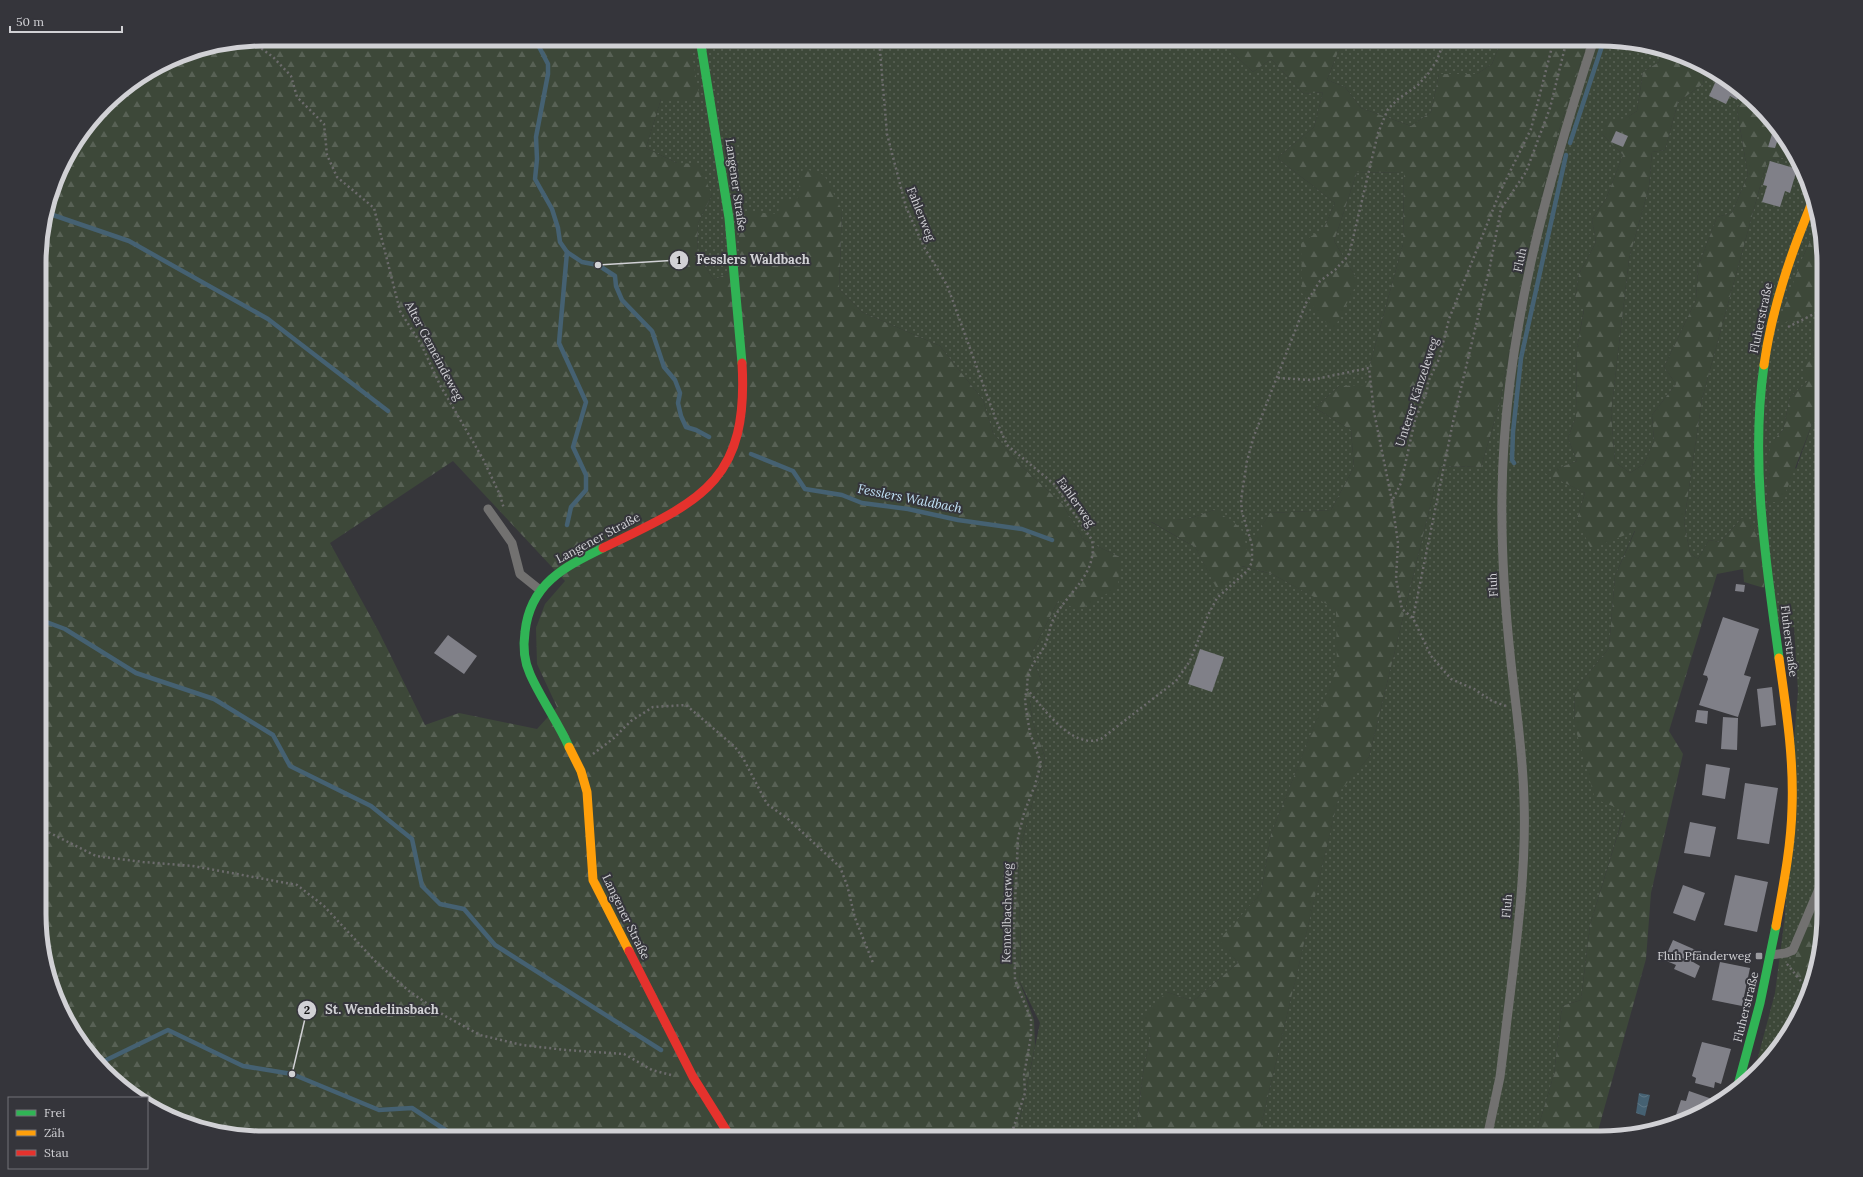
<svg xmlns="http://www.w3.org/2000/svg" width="1863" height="1177" font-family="Lora,serif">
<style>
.grass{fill:url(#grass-dots)}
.forest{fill:url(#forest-firs);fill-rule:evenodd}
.water{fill:url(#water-waves)}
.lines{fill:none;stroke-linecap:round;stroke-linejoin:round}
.stream{stroke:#456172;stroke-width:4.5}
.building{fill:#808088}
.path{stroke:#6c6b6c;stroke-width:2.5;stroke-dasharray:2 3;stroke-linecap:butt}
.lane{stroke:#727170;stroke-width:9}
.fast{stroke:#30b455;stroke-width:9}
.slow{stroke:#ff9f0a;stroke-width:9}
.jam{stroke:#e5322d;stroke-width:9}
.poi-dot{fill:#9b9b9f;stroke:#35353b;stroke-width:1.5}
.labels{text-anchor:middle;stroke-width:4;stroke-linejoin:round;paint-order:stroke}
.street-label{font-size:12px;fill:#d1d1d5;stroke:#35353b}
.poi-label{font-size:12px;fill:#d1d1d5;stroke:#35353b;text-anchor:end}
.water-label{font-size:13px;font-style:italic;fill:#c4e5fa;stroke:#35353b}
.rim{fill:none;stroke:#d1d1d5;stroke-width:5}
.leader{fill:none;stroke:#d1d1d5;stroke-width:1.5}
.callout-dot{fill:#d1d1d5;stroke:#35353b;stroke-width:1.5}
.mark-label{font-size:12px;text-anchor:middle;font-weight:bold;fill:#111}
.callout-label{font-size:13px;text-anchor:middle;font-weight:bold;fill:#d1d1d5;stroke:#35353b;stroke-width:4;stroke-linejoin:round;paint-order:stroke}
</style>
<defs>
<pattern id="grass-dots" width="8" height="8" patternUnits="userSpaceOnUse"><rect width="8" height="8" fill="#3d4839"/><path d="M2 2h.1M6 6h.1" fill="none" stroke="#586155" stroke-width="1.8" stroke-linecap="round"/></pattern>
<pattern id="forest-firs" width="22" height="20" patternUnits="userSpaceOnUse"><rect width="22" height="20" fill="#3d4839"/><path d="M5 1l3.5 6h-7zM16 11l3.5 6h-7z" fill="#586155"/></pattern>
<pattern id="water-waves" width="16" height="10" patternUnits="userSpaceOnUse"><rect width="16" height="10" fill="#456172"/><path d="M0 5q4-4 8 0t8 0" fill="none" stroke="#5f7785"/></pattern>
</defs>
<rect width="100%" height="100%" fill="#36363a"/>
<g class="grass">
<polygon points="689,39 897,39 904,47 916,39 1218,39 1253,72 1271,59 1304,94 1323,92 1314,127 1277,158 1335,203 1324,228 1358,281 1334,241 1357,172 1404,173 1403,244 1369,368 1367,386 1339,386 1315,408 1351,430 1354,467 1331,510 1270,513 1246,551 1214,510 1188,519 1151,522 1195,547 1217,588 1241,566 1272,574 1337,609 1337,669 1271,834 1261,893 1220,940 1238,963 1193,1001 1167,992 1151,1035 1144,1066 1135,1138 1016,1138 1040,1023 1019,980 1021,962 1018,855 1045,757 1032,720 1030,700 1042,683 1031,654 1058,601 1120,557 1084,540 1062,504 1018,463 993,433 983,400 940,346 862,312 839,289 842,210 797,199 778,214 740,267 714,280 697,255 698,223 712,195 677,163 646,148 661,99"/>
<polygon points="1343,39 1502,39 1492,64 1477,74 1439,74 1431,112 1411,126 1361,108 1345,87 1327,80"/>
<polygon points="1588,39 1600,39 1662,49 1659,62 1643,72 1637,111 1602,134 1623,155 1606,199 1592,219 1596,242 1579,274 1575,299 1584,309 1577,348 1576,416 1568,438 1577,461 1546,473 1585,493 1577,519 1635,530 1615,576 1609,648 1575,690 1574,723 1625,810 1590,925 1581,1000 1562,1006 1554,1074 1535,1138 1258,1138 1340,790 1369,757 1440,466 1481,467 1500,402 1524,267 1554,146"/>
<polygon points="1705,67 1724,77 1744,93 1737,110 1748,175 1732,213 1717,217 1698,267 1696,300 1664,367 1676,384 1652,415 1654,441 1644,464 1630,473 1615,462 1611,413 1629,259 1649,187 1652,152 1665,150 1678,102 1703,84"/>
<polygon points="1796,155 1816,205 1819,222 1802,259 1801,319 1819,309 1812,329 1814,357 1808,381 1790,397 1783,430 1774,440 1796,469 1812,424 1824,415 1824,891 1822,887 1792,982 1807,996 1786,1038 1753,1076 1775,993 1785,916 1795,728 1798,691 1794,627 1782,629 1742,518 1720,542 1709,540 1698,559 1690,553 1684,522 1702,399 1767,161"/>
<polygon points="1824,920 1824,928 1814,975 1811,972 1812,949"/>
</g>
<g class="forest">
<path d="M263,39H689L700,99H661L646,148L677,163L699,164L712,195L698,223L697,255L714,280L740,267L738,211L778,214L780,201L797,199L803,168L824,175L842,210L839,289L862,312L940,346L983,400L993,433L1018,463L1062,504L1084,540L1120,557L1118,587L1079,610L1058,601L1031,654L1042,683L1030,700L1032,720L1045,757L1018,855L1021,962L1019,980L1034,1020L1035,1046L1016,1138H263L205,1130L147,1104V1098H136L104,1072L69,1026L41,943V234L62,164L115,95L177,56ZM453,461L565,581L545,604L536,628L537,664L557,707L537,729L459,713L425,725L379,632L330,543Z"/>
<path d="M1218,39H1343L1327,80L1345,87L1361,108L1411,126L1431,112L1439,74H1477L1492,64L1502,39H1588L1554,146L1524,267L1500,402L1481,467L1440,466L1369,757L1340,791L1258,1138H1135L1144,1066L1151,1035L1141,1018L1167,992L1193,1001L1238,963L1219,940L1261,893L1271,834L1337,668L1336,609L1272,574L1242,566L1217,589L1195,547L1150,521L1188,519L1214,510C1234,523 1245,524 1246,550L1270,513L1331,510L1354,467L1351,430L1315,408L1339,386L1366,385L1369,368L1403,244L1404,173L1357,172L1334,241L1358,281L1333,331L1302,293L1301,243L1324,228L1335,203L1277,158L1314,127L1323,92L1304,94L1271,59L1253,72Z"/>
<polygon points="1662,49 1672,51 1705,67 1703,84 1678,102 1665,150 1652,152 1649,187 1629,259 1611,413 1615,462 1630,473 1644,464 1654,441 1652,415 1676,384 1664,367 1696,300 1698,267 1717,217 1732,213 1748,175 1737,110 1744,93 1759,105 1796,155 1767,161 1702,399 1684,522 1690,553 1698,559 1709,540 1720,542 1742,518 1751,521 1766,559 1764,588 1744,582 1743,569 1717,574 1669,731 1683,754 1651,893 1646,959 1596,1138 1535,1138 1554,1074 1562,1006 1581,1000 1590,925 1625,811 1595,799 1574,723 1575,690 1609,648 1615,576 1635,531 1591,549 1577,519 1585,493 1545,473 1577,461 1568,438 1576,416 1577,348 1584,310 1575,299 1579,274 1596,242 1592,219 1606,199 1623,155 1602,134 1604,121 1626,118 1637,111 1643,72 1659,62"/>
<polygon points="1819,222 1824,249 1824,415 1812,424 1782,502 1769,502 1768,454 1774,440 1783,430 1790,397 1808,381 1802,368 1814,357 1812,329 1818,310 1801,319 1778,324 1802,259"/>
<polygon points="1821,887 1824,891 1824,920 1812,949 1811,972 1814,975 1812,986 1807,996 1792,982 1799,934"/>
</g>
<polygon class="water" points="1639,1093 1650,1095 1645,1116 1636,1113"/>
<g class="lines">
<g class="stream">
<polyline points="535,39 548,64 548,74 536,137 537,159 535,179 552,209 558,228 560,242 567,252 582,262 598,265 615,276 616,286 622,300 652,331 664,367 675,380 680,393 678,403 681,416 686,427 696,430 709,437"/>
<polyline points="1570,143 1604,40"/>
<polyline points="47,213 129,241 268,319 388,411"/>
<polyline points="751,454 793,471 805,489 842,495 862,503 908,509 958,520 1022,529 1052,540"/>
<polyline points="1514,463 1512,460 1513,432 1521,358 1566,155"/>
<polyline points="567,525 571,507 586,490 586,475 573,447 586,402 559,343 567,252"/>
<polyline points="41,620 65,629 136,673 214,699 273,735 290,766 371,806 412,839 422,886 440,904 464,909 495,945 661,1050"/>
<polyline points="98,1064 168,1030 243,1066 292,1074 379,1110 412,1108 450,1133 463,1138"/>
</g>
</g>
<g class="building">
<polygon points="1719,74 1741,91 1737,100 1730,96 1726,104 1709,96"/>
<polygon points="1616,131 1628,136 1623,147 1611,142"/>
<polygon points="1772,134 1779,136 1775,148 1768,147"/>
<polygon points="1770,161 1797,169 1790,193 1785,191 1780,207 1762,202 1767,186 1763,185"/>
<polygon points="1736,584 1745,585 1744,592 1735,591"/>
<polygon points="1723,617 1759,629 1744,675 1751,677 1738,717 1699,705 1708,679 1707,676 1703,675"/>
<polygon points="448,635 477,656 464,674 434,653"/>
<polygon points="1200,649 1224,657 1212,692 1188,684"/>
<polygon points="1772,687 1776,725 1761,727 1757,689"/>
<polygon points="1697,710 1708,711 1707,724 1695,722"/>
<polygon points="1723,717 1738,718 1737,750 1721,749"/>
<polygon points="1706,764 1730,768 1725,799 1702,795"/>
<polygon points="1745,783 1778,788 1769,844 1737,839"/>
<polygon points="1690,822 1716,827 1710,857 1684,853"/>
<polygon points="1735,875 1768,882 1757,932 1724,925"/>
<polygon points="1683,885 1705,893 1695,921 1673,913"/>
<polygon points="1673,940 1698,951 1693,962 1700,966 1695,978 1674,969 1676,965 1664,960"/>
<polygon points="1720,962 1750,968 1742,1006 1712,1000"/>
<polygon points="1702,1042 1731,1049 1721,1084 1715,1082 1714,1088 1695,1083 1696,1078 1692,1076"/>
<polygon points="1689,1091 1712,1099 1708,1110 1673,1124 1681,1100 1686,1101"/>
</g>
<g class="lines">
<g class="path">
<path d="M879,39L887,134L906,207L924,247L947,285L996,420L1007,445L1054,484L1092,540C1098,574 1068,592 1054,618C1049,627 1049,638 1044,647C1034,665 1027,667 1027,689C1043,708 1072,750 1101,739L1176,681L1190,661L1208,615L1217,598L1248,570L1252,562V545L1242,512L1241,500L1247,461L1254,436L1306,303L1320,281L1335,270L1348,256L1350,251L1378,133L1388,109L1398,99L1417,86L1428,74L1437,60L1445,39"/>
<polyline points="248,42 258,46 273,57 291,76 297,97 324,124 327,155 337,177 374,208 400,311 421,344 440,385 483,459 500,495 504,509"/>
<polyline points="1744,103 1748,96"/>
<polyline points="1788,327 1824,309"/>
<polyline points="1278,378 1311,380 1369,368 1374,412 1392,501"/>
<polyline points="1413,618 1453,422 1490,266 1501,209 1526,172 1550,108 1567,39"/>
<polyline points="1506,706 1492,701 1474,689 1451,679 1431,656 1413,618 1402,609 1396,579 1398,543 1392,501 1401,483 1415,420 1427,391 1428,382 1439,359 1449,319 1500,192 1531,129 1554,39"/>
<polyline points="593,754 614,738 631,721 653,707 686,705 735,747 743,758 767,804 788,819 840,867 847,885 855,918 873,963"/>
<polyline points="41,826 46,831 96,856 143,862 193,866 297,885 324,906 377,963 409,991 445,1016 480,1035 522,1045 566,1050 624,1054 652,1070 671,1075"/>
<polyline points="1787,964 1809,991"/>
<polyline points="1010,1138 1025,1093 1024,1075 1031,1036 1031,1019 1015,980 1014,924 1018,838 1024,813 1035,785 1041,763 1030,733 1026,709 1025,698 1027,689"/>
</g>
<g class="lane">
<polyline points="488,509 512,543 520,574 540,590"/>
<polyline points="1771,955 1786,953 1793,950 1824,877"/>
<path d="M1487,1138L1500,1077L1504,1045C1513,966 1527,879 1524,800C1523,754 1516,708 1511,663C1505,607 1501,550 1502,494C1504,338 1546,186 1594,39"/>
</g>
<g class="fast">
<polyline points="700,39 729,218 742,363"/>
<path d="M1764,365C1750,463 1766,562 1779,658"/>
<path d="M569,747C558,722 541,699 530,674C524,661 523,646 525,632C530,584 564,567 603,548"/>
<polyline points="1737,1089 1760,1003 1776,926"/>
</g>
<g class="slow">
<path d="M1764,365C1772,307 1791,252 1814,198"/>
<polyline points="569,747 581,771 587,792 593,880 629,951"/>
<path d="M1776,926C1783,887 1791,848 1792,808C1794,758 1786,708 1779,658"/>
</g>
<g class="jam">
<path d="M603,548C700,501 749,483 742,363"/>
<polyline points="629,951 693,1077 731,1138"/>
</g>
</g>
<rect class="poi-dot" x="1755" y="952" width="8" height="8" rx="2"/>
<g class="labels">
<g class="street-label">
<text transform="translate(736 185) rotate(82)" y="4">Langener Straße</text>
<text transform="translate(921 214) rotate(68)" y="4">Fahlerweg</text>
<text transform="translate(1520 260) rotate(-78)" y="4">Fluh</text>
<text transform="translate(1761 318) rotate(-78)" y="4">Fluherstraße</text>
<text transform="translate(434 351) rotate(62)" y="4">Alter Gemeindeweg</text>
<text transform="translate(1417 392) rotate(-72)" y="4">Unterer Känzeleweg</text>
<text transform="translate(1076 502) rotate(55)" y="4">Fahlerweg</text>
<text transform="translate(598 538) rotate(-28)" y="4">Langener Straße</text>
<text transform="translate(1493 585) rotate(-93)" y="4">Fluh</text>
<text transform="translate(1789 641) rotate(83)" y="4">Fluherstraße</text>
<text transform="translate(1507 906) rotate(-85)" y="4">Fluh</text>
<text transform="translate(1007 913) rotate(-89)" y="4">Kennelbacherweg</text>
<text transform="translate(626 917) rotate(64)" y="4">Langener Straße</text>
<text transform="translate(1746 1007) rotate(-76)" y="4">Fluherstraße</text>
</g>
<g class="poi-label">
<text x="1751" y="960">Fluh Pfänderweg</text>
</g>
<g class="water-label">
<text transform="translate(910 498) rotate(11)" y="5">Fesslers Waldbach</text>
</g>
</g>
<path d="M0 0H1863V1177H0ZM263 46H1600A217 217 0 0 1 1817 263V914A217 217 0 0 1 1600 1131H263A217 217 0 0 1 46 914V263A217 217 0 0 1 263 46Z" fill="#35353b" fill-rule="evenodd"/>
<path class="rim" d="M263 46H1600A217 217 0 0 1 1817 263V914A217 217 0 0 1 1600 1131H263A217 217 0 0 1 46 914V263A217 217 0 0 1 263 46Z"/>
<path class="leader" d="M598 265L679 260M292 1074L307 1010"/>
<g class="callout-dot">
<circle cx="598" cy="265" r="4"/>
<circle cx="292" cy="1074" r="4"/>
<circle cx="679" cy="260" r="10"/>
<circle cx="307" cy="1010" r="10"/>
</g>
<g class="mark-label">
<text x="679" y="264">1</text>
<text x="307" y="1014">2</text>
</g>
<g class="callout-label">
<text x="753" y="264">Fesslers Waldbach</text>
<text x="382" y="1014">St. Wendelinsbach</text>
</g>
<rect x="8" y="1097" width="140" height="72" fill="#35353b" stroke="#737379"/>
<rect x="16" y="1110" width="20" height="6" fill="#30b455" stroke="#737379"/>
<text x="44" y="1117" font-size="12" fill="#d1d1d5">Frei</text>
<rect x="16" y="1130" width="20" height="6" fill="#ff9f0a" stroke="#737379"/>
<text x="44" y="1137" font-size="12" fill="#d1d1d5">Zäh</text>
<rect x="16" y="1150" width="20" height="6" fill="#e5322d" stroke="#737379"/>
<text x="44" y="1157" font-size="12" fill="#d1d1d5">Stau</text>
<path d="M10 26v6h112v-6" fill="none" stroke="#d1d1d5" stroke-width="2"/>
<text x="16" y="26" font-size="12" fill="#d1d1d5" stroke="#35353b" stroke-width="3" paint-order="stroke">50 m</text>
</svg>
